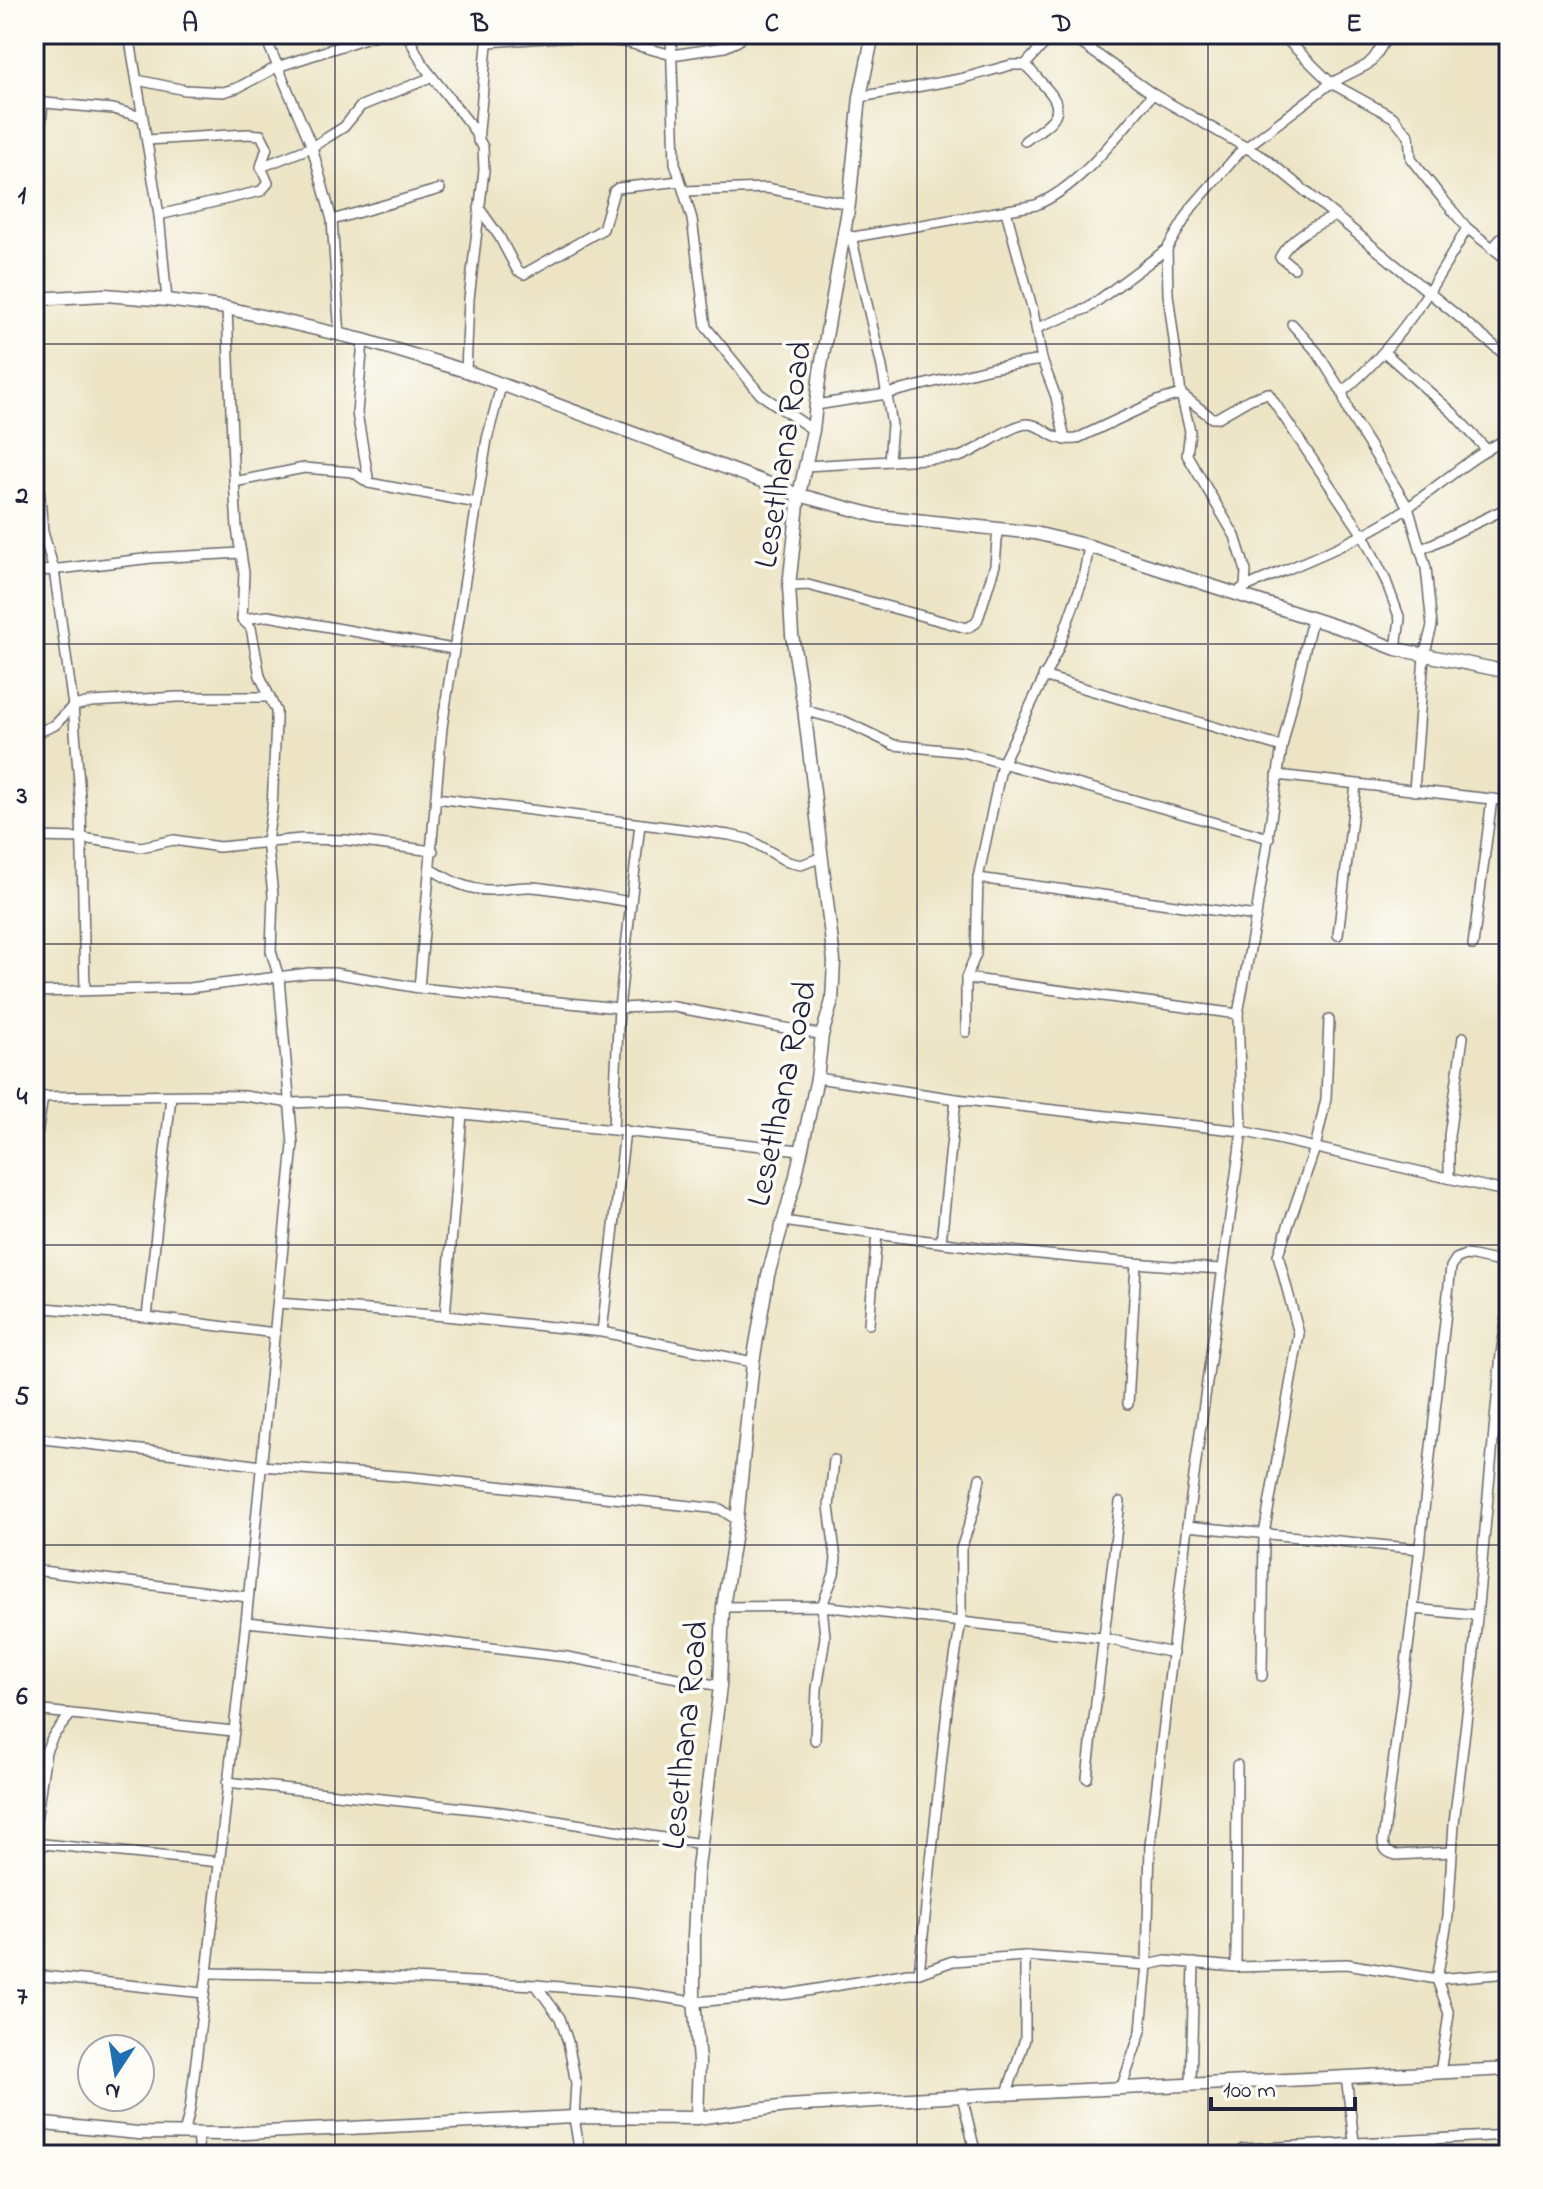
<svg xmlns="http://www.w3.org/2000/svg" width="1543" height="2189" font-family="'Indie Flower',sans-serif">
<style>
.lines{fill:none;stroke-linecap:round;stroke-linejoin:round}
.minor-casing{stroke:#69666b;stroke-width:12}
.tertiary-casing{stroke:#69666b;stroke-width:15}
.minor{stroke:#fff;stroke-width:9}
.tertiary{stroke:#fff;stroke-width:12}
.grid{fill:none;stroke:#22223b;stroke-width:2;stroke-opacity:0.55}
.labels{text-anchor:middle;stroke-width:7;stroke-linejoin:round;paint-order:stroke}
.street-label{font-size:34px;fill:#22223b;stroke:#fdfcf7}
.neatline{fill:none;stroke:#22223b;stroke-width:3}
.grid-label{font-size:26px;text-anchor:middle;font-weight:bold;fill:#22223b}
</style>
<rect width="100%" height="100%" fill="#fdfcf7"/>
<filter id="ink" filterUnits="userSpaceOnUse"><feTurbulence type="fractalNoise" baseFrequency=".0125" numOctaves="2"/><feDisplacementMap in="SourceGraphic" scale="16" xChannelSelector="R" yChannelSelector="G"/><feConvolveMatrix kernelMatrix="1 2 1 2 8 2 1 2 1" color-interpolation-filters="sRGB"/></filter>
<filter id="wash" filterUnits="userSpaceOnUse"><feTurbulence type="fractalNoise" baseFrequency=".006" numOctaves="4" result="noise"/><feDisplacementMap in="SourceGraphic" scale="32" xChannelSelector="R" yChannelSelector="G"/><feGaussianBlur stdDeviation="1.8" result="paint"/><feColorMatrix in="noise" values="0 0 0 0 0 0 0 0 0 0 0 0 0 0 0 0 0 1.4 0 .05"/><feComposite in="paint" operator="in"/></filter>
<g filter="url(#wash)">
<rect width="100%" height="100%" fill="#ece4c4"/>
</g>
<g filter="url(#ink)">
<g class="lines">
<defs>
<g id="minor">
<polyline points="129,34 159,215 167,300"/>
<polyline points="264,34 312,147 332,220 340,336"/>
<polyline points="407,34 423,65 472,127 483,147 484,170 469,299 466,371"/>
<polyline points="559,34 559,37 625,42 672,55 725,47 738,41 745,34"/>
<polyline points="671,34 675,163 692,219 706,327 760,394 813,430"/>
<polyline points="1068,34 1153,94 1266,159 1509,358"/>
<polyline points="1281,34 1331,83 1393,117 1409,136 1411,159 1442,198 1467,228 1509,261"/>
<polyline points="489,42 559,37"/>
<polyline points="1025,65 1053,34"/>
<polyline points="137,80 185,90 223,92 237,88 277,67 378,34"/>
<path d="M860,97L960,79L1011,65H1025C1033,72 1040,81 1047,89C1071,115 1046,125 1025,141"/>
<polyline points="34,102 113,109 142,117"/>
<polyline points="147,140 247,134 261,135 267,147 261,167 268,183 261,191 159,215"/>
<polyline points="478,141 488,34"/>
<polyline points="261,167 312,147 344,127 361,106 432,77"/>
<polyline points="34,188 43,103"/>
<polyline points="684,191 766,188 849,204"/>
<polyline points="479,208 499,236 517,270 524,274 603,229 614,191 618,188 680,181"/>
<polyline points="1006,211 1033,311 1042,360 1056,397 1065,440"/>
<polyline points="332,220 440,189"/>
<polyline points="851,236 882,367 892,425 889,461"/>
<path d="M842,239L1036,205C1083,185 1119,132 1153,94"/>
<polyline points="1492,249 1509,229"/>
<path d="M1294,268L1280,257C1291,237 1315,225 1336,216"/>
<polyline points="1292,324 1317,352 1342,392 1349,413 1408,507 1426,568 1432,626 1424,656 1414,791"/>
<polyline points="1037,328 1088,308 1167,249"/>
<polyline points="363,340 357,413 369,483 477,503"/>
<polyline points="1384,352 1452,412 1486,449"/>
<path d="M1342,392C1396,348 1433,288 1467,228"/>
<polyline points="816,405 886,394 991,368 1042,360"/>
<polyline points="34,432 43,532 54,570 73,706 81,809 85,990"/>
<path d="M806,466L959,457C980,450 1011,424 1028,424C1046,425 1048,442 1076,439L1157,401L1181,394L1212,418H1217L1250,399L1268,393L1363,535L1386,581L1400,619L1396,649"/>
<polyline points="234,482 304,468 353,472 369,483"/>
<polyline points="1420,550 1509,507"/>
<polyline points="34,572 152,558 241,553"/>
<polyline points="789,586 808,585 967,628 976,623 979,616 995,565 998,528"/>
<polyline points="1245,587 1246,571 1235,536 1187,455 1190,431 1181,394 1168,294 1167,249 1192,207 1240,152 1331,83 1367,65 1374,58 1389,34"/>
<path d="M1241,589C1293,566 1349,546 1397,515C1435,490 1467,458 1509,438"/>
<polyline points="242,619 268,616 453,649"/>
<polyline points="1043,676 1282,747"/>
<polyline points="804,708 814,713 844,721 894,745 963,752 1269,838"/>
<polyline points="34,734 55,725 73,706 91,702 178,697 270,697"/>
<polyline points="1277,775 1509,801"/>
<polyline points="436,798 729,835 748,839 788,862 801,865 822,857"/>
<polyline points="34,837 82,838 141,847 174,840 219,847 301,839 347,840 433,851"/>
<path d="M431,869C449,880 467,890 489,890C503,890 517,886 532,887C565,890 598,897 631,902"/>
<polyline points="978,878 1256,916"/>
<polyline points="1338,935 1356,785"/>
<polyline points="1473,945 1492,799"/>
<polyline points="966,978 1238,1014"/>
<polyline points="419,988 442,727 487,439 501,386"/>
<polyline points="34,992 189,988 309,973 334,973 419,988 619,1008 669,1006 822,1035"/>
<polyline points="966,1032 966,978 976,954 978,878 1002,764 1058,649 1083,579 1089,546"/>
<polyline points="817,1078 956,1099 1242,1131 1509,1192"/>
<polyline points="34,1097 201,1095 244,1096 291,1103 343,1101 800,1150"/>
<polyline points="613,1129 619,1008 640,824"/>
<polyline points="34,1153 43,1097"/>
<polyline points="1449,1178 1449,1136 1463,1037"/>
<path d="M783,1221C928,1242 1075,1261 1222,1269"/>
<polyline points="941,1242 956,1099"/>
<polyline points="278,1303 445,1316 602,1332 753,1362"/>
<polyline points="34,1307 147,1317 275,1333"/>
<polyline points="445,1316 462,1114"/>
<polyline points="147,1317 171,1096"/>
<polyline points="869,1324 877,1234"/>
<polyline points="602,1332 625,1130"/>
<polyline points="1128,1404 1136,1264"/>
<polyline points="34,1438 176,1454 261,1466 410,1477 720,1509 737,1520"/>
<polyline points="1187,1526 1419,1549"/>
<polyline points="34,1570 248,1597"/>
<polyline points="723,1607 822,1606 1102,1638 1173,1653"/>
<polyline points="1413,1609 1451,1267 1456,1259 1465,1255 1473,1256 1509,1264"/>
<polyline points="246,1622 400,1637 567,1657 720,1686"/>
<polyline points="1262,1676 1264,1534 1299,1334 1278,1255 1315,1148 1326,1099 1329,1020"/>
<polyline points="34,1710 233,1731"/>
<polyline points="815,1740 817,1689 825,1637 822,1606 834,1574 836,1559 829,1507 834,1460"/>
<polyline points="1087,1778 1120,1502"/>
<polyline points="227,1782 501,1812 701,1844"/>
<polyline points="34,1835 46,1751 53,1736 71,1714"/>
<polyline points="34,1843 219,1862"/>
<path d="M1452,1852L1396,1855C1388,1853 1384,1850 1383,1842L1413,1609L1476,1615"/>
<polyline points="1236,1967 1237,1765"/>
<polyline points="207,1973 330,1975 536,1985 635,1993 694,2002 789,1994 908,1973 919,1973 953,1961 1025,1956 1147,1965 1166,1961 1236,1967 1347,1964 1437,1979 1509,1973"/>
<polyline points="919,1973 948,1701 961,1621 961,1549 974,1510 980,1478"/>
<polyline points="34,1975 204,1993"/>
<polyline points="536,1985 560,2018 568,2042 576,2083 574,2117 580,2155"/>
<polyline points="1440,2073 1449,2014 1437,1979 1448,1916 1454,1823 1472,1672 1501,1354 1509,1304"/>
<polyline points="1346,2076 1354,2141"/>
<polyline points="1191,2084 1194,1963"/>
<polyline points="1122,2086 1141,2031 1147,1965 1150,1845 1187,1526 1242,1131 1238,1014 1256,916 1282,747 1312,619"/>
<polyline points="1007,2093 1025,2039 1025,1956"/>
<polyline points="962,2096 976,2155"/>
<polyline points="184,2134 190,2109 207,1973 246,1622 293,1145 279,978 271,951 273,895 267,841 272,809 276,721 276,711 260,676 251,628 242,619 244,573 237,528 233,463 227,308"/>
<polyline points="197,2134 199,2155"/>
<polyline points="1243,2149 1509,2135"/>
</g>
<g id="tertiary">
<polyline points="34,299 105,295 167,300 227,308 363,340 466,371 799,495 878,516 1035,533 1089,546 1347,630 1396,649 1509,672"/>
<polyline points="697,2118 699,2062 694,1999 694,1937 697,1876 720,1686 723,1607 737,1520 753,1362 768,1275 795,1180 817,1078 822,1035 832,1001 834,961 804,708 792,635 789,586 799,495 813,430 820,372 849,204 860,97 873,34"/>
<polyline points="34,2123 138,2133 225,2134 574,2117 697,2118 787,2106 962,2096 1509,2069"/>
</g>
</defs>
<use href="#minor" class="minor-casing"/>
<use href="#tertiary" class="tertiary-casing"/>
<use href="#minor" class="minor"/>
<use href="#tertiary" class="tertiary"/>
</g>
</g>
<path class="grid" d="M335,34V2155M626,34V2155M917,34V2155M1208,34V2155M34,344H1509M34,644H1509M34,944H1509M34,1245H1509M34,1545H1509M34,1845H1509"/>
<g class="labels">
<g class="street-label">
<text transform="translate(781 454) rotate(-81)" y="12">Lesetlhana Road</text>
<text transform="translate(780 1093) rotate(-78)" y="12">Lesetlhana Road</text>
<text transform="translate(683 1735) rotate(-84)" y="12">Lesetlhana Road</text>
</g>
</g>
<rect width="1543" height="2189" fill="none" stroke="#fdfcf7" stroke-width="88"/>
<g transform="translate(116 2073) rotate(192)"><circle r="38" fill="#fdfcf7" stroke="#a5a5ac" stroke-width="2"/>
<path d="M0-6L14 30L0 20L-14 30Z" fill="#1f6fb2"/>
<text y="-12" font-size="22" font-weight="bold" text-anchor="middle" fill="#22223b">N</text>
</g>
<path d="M1211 2097v12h144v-12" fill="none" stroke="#22223b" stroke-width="4"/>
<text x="1223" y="2097" font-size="24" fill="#22223b" stroke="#fdfcf7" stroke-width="6" paint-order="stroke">100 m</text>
<rect x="44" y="44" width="1455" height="2101" class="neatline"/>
<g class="grid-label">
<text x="190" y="31">A</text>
<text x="480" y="31">B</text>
<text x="772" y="31">C</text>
<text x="1062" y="31">D</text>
<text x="1354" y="31">E</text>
<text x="22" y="203">1</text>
<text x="22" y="503">2</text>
<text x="22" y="803">3</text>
<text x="22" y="1104">4</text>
<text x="22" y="1404">5</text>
<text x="22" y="1704">6</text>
<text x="22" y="2004">7</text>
</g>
</svg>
